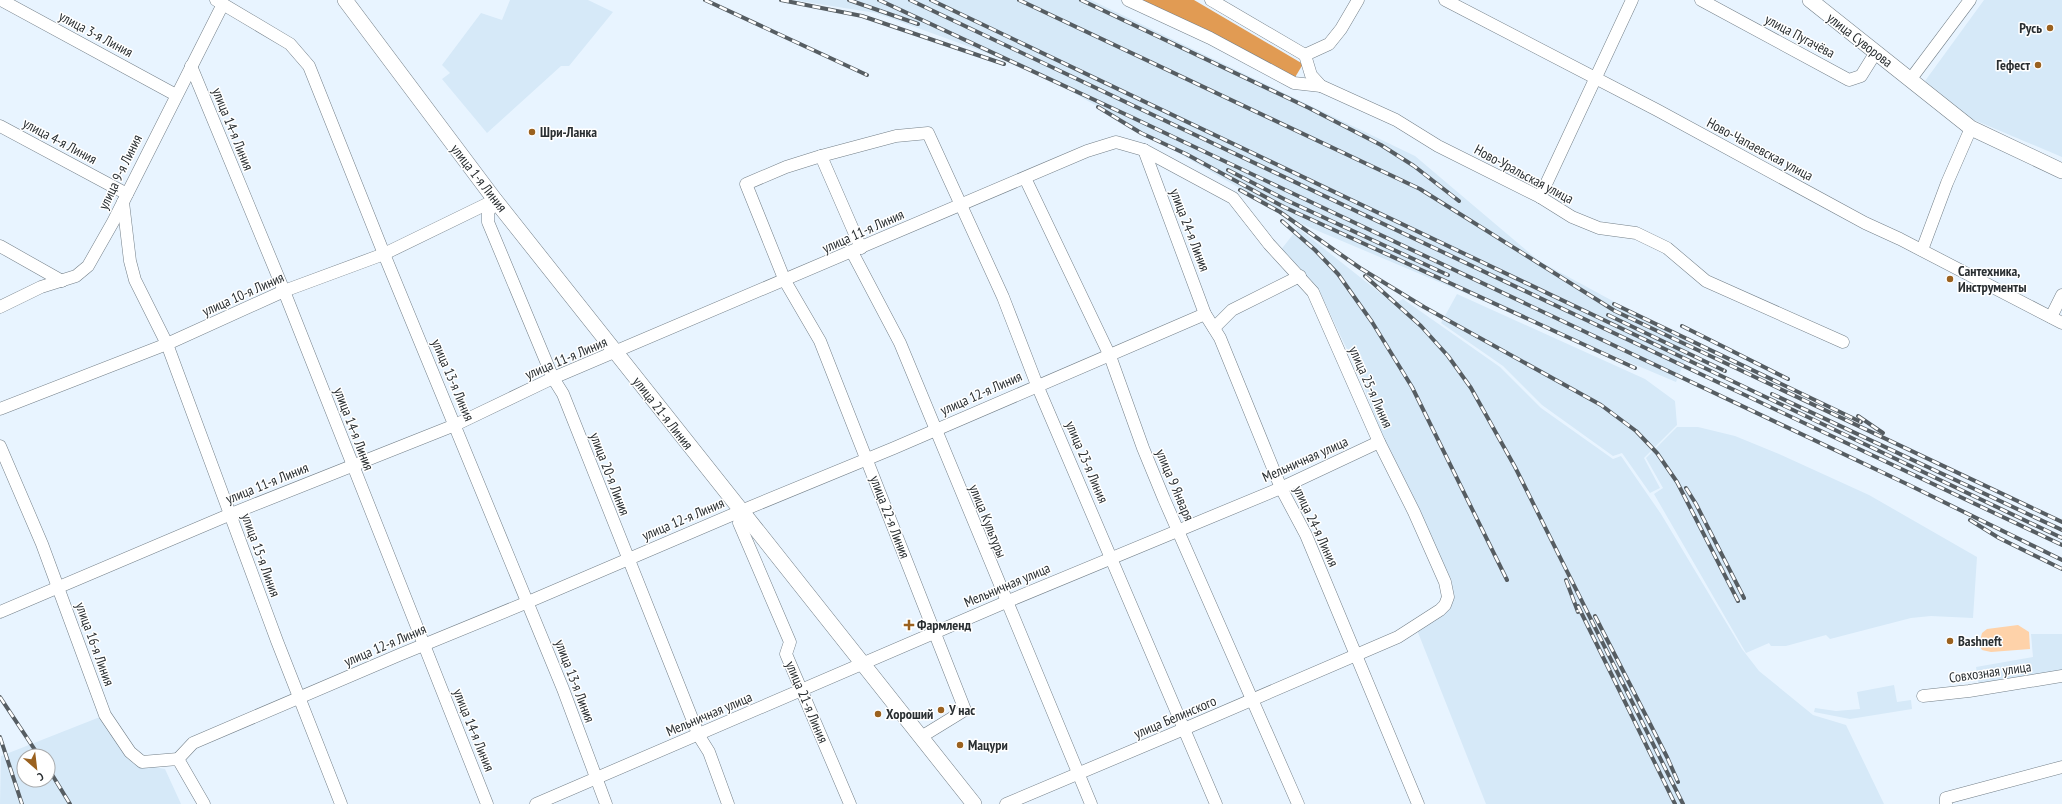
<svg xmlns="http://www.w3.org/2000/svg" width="2062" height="804" font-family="'PT Sans Narrow',sans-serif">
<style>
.built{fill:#d6e9f8;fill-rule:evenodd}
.green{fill:#fed2a9}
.forest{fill:#e19b53}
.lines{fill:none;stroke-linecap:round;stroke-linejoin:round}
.minor-casing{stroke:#737f88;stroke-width:13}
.major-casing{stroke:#737f88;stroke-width:16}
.minor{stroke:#fff;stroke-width:12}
.major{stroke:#fff;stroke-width:15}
.rail-casing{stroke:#565d62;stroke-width:4}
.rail{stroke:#fff;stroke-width:2.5;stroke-dasharray:8;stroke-linecap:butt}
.poi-dot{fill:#9a611f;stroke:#fff;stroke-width:1.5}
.labels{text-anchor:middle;stroke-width:3;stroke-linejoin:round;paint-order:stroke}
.poi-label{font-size:14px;font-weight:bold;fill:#292e31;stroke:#fff;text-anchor:start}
.street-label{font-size:14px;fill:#292e31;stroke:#fff}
</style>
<rect width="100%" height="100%" fill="#e8f4ff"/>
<g class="built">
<polygon points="510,0 588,0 613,12 569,66 561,66 487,133 442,79 450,73 442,65 481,13 502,20"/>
<polygon points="793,0 1091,0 1415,156 1539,261 1692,344 1676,382 1304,225 1034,70 876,13"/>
<polygon points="1984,0 2062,0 2062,157 1972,119 1925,81"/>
<polygon points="1298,228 1394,304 1403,299 1500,367 1541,408 1613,459 1621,456 1661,514 1742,649 1759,671 1813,715 1846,725 1884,804 1486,804 1417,630 1435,614 1449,610 1452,581 1384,440 1361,379 1317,286 1280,251"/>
<polygon points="1457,294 1645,379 1675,401 1677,425 1644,458 1660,488 1650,493 1622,453 1613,456 1542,405 1503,366 1441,323"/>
<polygon points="1677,427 1698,427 1735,436 1779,454 1869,495 1977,557 1973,618 1931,616 1911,618 1830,639 1826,635 1786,646 1771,646 1769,643 1746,653 1654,494 1663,488 1646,458"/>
<polygon points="2031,634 2062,634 2062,672 1979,686 1976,667 2033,657"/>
<polygon points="1894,685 1897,702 1911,700 1912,709 1850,719 1814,712 1815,708 1836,711 1860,709 1857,692"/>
<path d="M100,717L138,764L165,769L181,804H0L1,756ZM24,756H48V780H24Z"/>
</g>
<polygon class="green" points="2018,625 2029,632 2030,649 1991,652 1982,650 1979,645 1982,633 1987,629"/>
<polygon class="forest" points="1141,0 1194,0 1303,64 1294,79"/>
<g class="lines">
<defs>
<g id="minor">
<polyline points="1,0 176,95"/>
<polyline points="216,0 290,44 309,66 384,254 563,689 606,804"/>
<polyline points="1128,0 1210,38 1294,83 1321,86"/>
<polyline points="1211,0 1305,55 1311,75 1321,86 1396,120 1438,146 1540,197 1572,217 1599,228 1636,233 1667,248 1706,281 1843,342"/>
<polyline points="1445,0 1657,110 1865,223 1900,239 2062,323"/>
<polyline points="1701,0 1849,80 1861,76 1876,52"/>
<polyline points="1305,55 1329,44 1341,29 1358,0"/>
<polyline points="191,66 284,291 487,804"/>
<polyline points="1910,80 1970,0"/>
<polyline points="0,126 127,194"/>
<polyline points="1144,150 1205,314 1220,338 1281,488 1306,535 1418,804"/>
<polyline points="821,156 786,167 746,184 785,281 820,341 965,710 921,737"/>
<polyline points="1025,178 1110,356 1143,448 1164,499 1298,804"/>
<polyline points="1540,197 1632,0"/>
<polyline points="495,200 488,213 488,222 553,378 563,394 699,736 709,752 728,804"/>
<polyline points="123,202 130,261 135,280 167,344 277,641 341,804"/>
<polyline points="0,246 62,281"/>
<polyline points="861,248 821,156 896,136 928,133 1003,297 1037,385 1216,804"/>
<polyline points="1922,250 1947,183 1971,128"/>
<polyline points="852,252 900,343 1091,804"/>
<polyline points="0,307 41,287 76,276 88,266 113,222 223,4"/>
<polyline points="2051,317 2062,295"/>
<polyline points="1214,328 1232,310 1300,276"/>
<polyline points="0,409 167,344 284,291 384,254 495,200"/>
<polyline points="0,446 42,544 105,715 130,752 142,762 178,759 204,804"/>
<polyline points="741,511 739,523 790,642 786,654 850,804"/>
<polyline points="0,612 231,514 455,425 553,378 1087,151 1116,142 1144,150 1233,198 1269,244 1313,292 1379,442 1414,512 1445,582 1448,597 1445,605 1440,610 1398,637 1184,729 1006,804"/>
<polyline points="1923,696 1969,691 2062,676"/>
<polyline points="178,759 193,743 399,655 528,602 741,511 894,448 1205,314"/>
<polyline points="536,804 1006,602 1281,488 1379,442"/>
<polyline points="1946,804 1946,798 2062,767"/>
</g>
<g id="major">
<polyline points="345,0 495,200 974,804"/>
<polyline points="1810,0 1971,128 2062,171"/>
</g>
</defs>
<use href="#minor" class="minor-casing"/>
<use href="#major" class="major-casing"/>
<use href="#minor" class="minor"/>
<use href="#major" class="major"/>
<defs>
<g id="rail">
<polyline points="705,0 867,75"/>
<polyline points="781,0 862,16 1004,64"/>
<polyline points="849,0 918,24"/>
<polyline points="879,0 1127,115 1909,485 2062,560"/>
<polyline points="910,0 2062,545"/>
<polyline points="931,0 2062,538"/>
<polyline points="1019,0 1420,189 1615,311 2062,522"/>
<polyline points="1081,0 1309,108 1381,145 1414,166 1459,201"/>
<polyline points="1098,107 1141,133 1186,154 1284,207 1635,368"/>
<polyline points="1228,170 1286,200 1448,275"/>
<polyline points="1240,190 1280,212 1360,268 1424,307 1601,405 1636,431 1657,453 1677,482 1738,601"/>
<polyline points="1282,221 1315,250 1338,274 1372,322 1412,387 1507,580"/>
<polyline points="1365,276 1421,326 1448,356 1471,388 1515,467 1683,804"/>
<polyline points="1614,304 1861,422"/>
<polyline points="1608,315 1725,371"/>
<polyline points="1682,326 1788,379"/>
<polyline points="1772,394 2062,530"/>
<polyline points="1858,416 1883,433"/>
<polyline points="1686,488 1696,504 1744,598"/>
<polyline points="1970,520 1999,538 2062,569"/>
<polyline points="1566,580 1578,612"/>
<polyline points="1578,606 1675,804"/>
<polyline points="1595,616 1667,757 1678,782"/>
<polyline points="0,697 39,756"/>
<polyline points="0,737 22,804"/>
<polyline points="48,768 70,804"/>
</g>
</defs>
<use href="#rail" class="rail-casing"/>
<use href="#rail" class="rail"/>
</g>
<g class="poi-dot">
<circle cx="2050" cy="28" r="4"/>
<circle cx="2038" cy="65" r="4"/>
<circle cx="532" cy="132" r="4"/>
<circle cx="1950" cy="279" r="4"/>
<path d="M907 619h4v4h4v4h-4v4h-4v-4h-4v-4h4z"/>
<circle cx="1950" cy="641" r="4"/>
<circle cx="941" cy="710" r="4"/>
<circle cx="878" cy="714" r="4"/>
<circle cx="960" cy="745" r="4"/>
</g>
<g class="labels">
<g class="poi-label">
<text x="2042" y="33" text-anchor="end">Русь</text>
<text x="2030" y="70" text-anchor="end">Гефест</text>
<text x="540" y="137">Шри-Ланка</text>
<text x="1958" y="276">Сантехника,<tspan x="1958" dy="16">Инструменты</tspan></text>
<text x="917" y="630">Фармленд</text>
<text x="1958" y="646">Bashneft</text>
<text x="949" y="715">У нас</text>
<text x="886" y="719">Хороший</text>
<text x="968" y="750">Мацури</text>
</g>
<g class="street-label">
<text transform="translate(96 34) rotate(28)" y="5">улица 3-я Линия</text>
<text transform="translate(1800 36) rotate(28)" y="5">улица Пугачёва</text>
<text transform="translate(1860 40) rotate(38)" y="5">улица Суворова</text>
<text transform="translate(233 129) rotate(68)" y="5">улица 14-я Линия</text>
<text transform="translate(60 141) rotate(28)" y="5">улица 4-я Линия</text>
<text transform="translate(1760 149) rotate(28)" y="5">Ново-Чапаевская улица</text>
<text transform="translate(120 172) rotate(-64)" y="5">улица 9-я Линия</text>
<text transform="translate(1524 174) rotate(28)" y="5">Ново-Уральская улица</text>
<text transform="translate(479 178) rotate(52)" y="5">улица 1-я Линия</text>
<text transform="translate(1190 230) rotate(69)" y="5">улица 24-я Линия</text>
<text transform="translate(863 231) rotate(-24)" y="5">улица 11-я Линия</text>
<text transform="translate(243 294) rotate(-24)" y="5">улица 10-я Линия</text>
<text transform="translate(566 358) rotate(-23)" y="5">улица 11-я Линия</text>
<text transform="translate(453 380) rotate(67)" y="5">улица 13-я Линия</text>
<text transform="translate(1371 387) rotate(66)" y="5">улица 25-я Линия</text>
<text transform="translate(981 393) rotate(-24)" y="5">улица 12-я Линия</text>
<text transform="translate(663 413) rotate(52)" y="5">улица 21-я Линия</text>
<text transform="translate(354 429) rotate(69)" y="5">улица 14-я Линия</text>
<text transform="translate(1305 459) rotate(-24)" y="5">Мельничная улица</text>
<text transform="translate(1087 462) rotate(67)" y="5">улица 23-я Линия</text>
<text transform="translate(610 474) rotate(69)" y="5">улица 20-я Линия</text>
<text transform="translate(267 483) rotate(-22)" y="5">улица 11-я Линия</text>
<text transform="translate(1175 485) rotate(67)" y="5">улица 9 Января</text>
<text transform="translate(890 517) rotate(69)" y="5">улица 22-я Линия</text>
<text transform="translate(683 519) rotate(-23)" y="5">улица 12-я Линия</text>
<text transform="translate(988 521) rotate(68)" y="5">улица Культуры</text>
<text transform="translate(1316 526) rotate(65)" y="5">улица 24-я Линия</text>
<text transform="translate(261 555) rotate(70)" y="5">улица 15-я Линия</text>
<text transform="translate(1007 585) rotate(-23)" y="5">Мельничная улица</text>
<text transform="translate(95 644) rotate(70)" y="5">улица 16-я Линия</text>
<text transform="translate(385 645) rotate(-23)" y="5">улица 12-я Линия</text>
<text transform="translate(1990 672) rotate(-8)" y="5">Совхозная улица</text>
<text transform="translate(575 681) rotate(69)" y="5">улица 13-я Линия</text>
<text transform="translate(807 702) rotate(67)" y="5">улица 21-я Линия</text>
<text transform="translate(709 714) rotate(-23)" y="5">Мельничная улица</text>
<text transform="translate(1175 717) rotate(-23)" y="5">улица Белинского</text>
<text transform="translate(474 730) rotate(68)" y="5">улица 14-я Линия</text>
</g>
</g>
<g transform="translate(36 768) rotate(152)"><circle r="19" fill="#ffffff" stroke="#a9abad"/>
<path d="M0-3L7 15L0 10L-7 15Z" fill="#9a611f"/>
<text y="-6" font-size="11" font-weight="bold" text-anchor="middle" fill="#292e31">С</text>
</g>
</svg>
